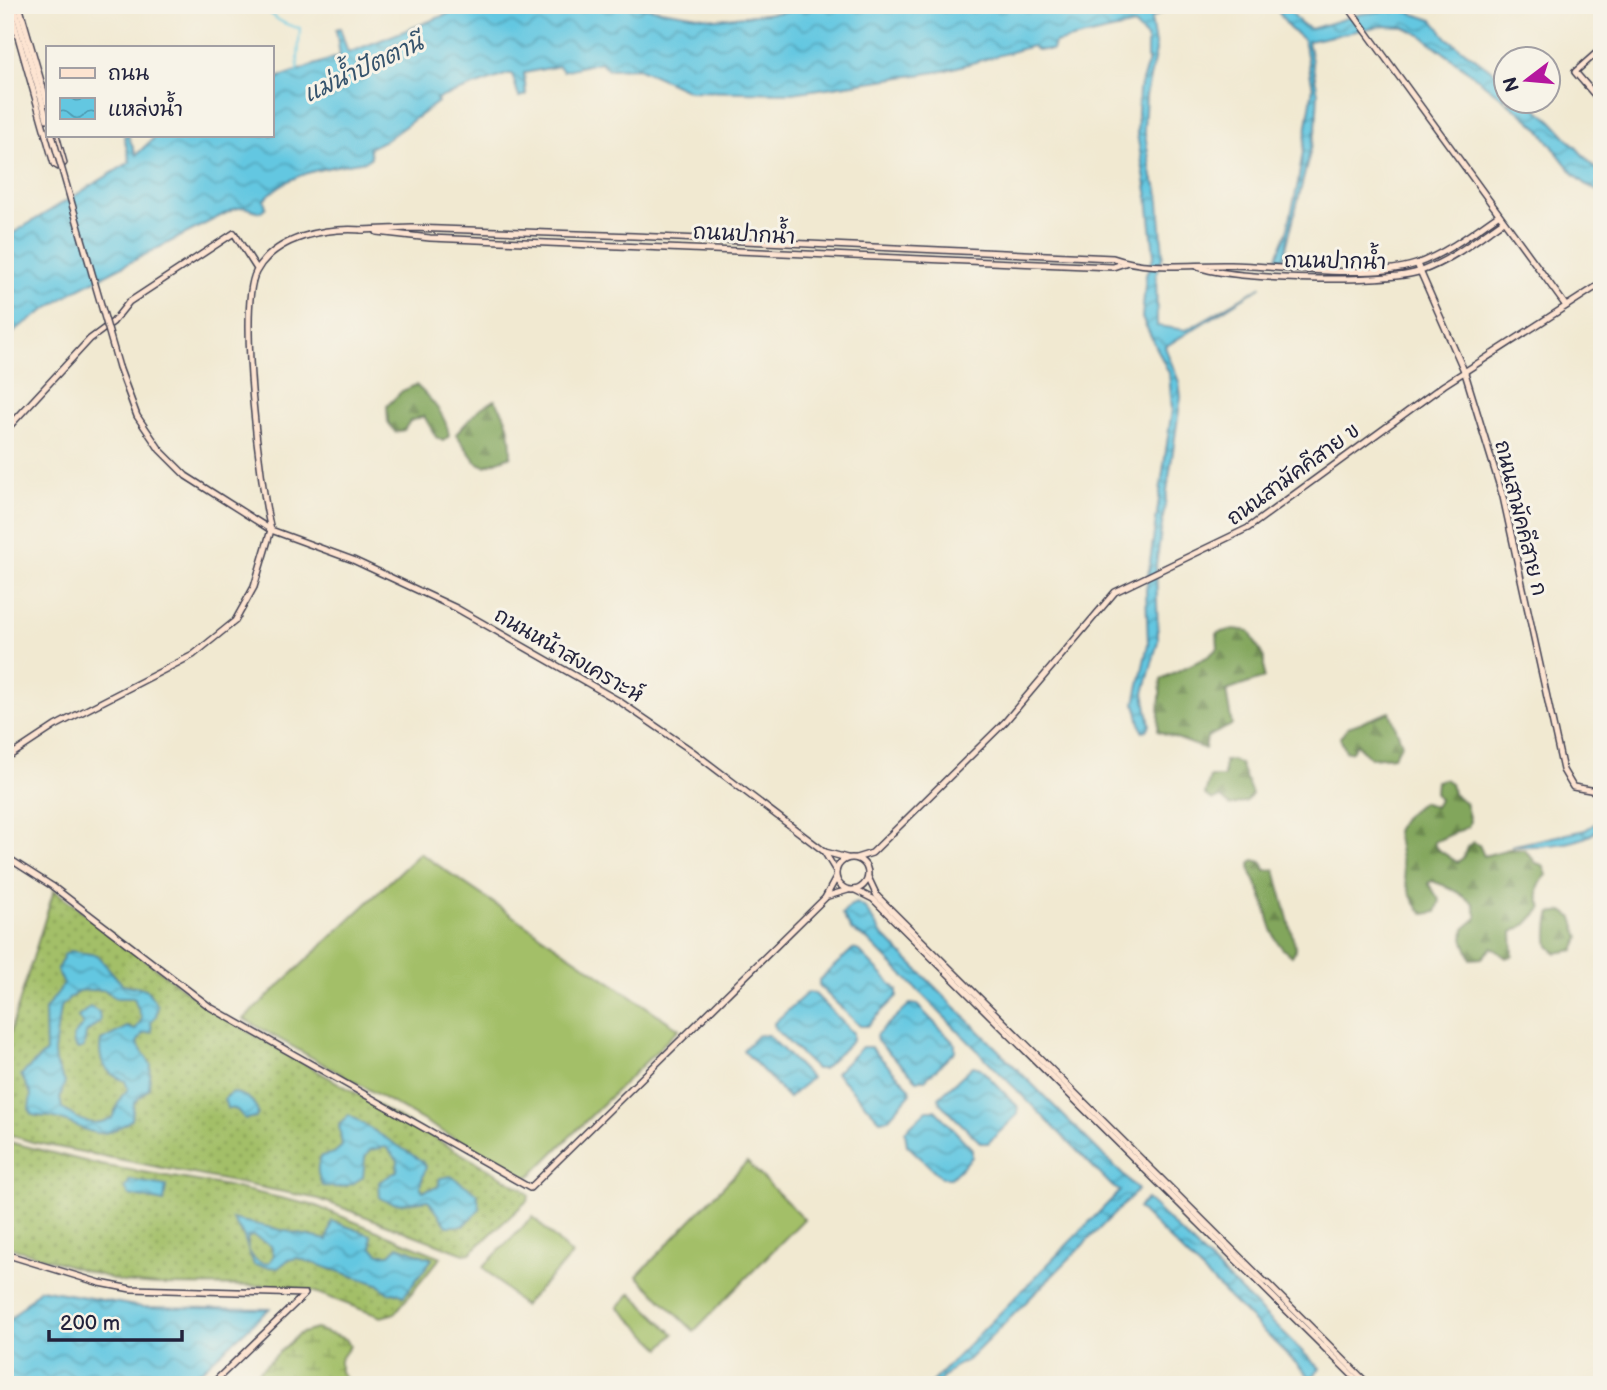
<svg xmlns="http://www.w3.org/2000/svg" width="1607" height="1390" font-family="'Balsamiq Sans','Playpen Sans Thai',sans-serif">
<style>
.grass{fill:url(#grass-dots);stroke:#627051;stroke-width:2}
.forest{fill:url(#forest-firs);stroke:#52644c;stroke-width:2}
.wetland{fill:url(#wetland-marsh);stroke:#627051;stroke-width:2}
.garden{fill:#a3bf67;stroke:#627051;stroke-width:2}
.water{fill:url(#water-waves);stroke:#42748e;stroke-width:2;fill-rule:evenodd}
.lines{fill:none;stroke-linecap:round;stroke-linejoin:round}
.stream{stroke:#63c7e1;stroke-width:2}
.secondary-casing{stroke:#414052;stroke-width:8}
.secondary{stroke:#fde4d1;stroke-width:5}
.secondary-bridge-casing{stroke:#414052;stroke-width:8;stroke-linecap:butt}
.secondary-bridge{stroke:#fde4d1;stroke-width:5}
.labels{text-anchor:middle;stroke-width:6;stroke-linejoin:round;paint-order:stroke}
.street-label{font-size:21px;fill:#22223b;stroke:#f7f3e8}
.water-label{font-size:23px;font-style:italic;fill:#36546d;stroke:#f7f3e8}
</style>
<defs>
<pattern id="grass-dots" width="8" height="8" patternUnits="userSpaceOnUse" patternTransform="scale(1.75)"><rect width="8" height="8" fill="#a3bf67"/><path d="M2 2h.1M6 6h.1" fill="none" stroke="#849b56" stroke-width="1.8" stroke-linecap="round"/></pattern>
<pattern id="forest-firs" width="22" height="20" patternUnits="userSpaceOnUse" patternTransform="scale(1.75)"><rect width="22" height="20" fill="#82a65c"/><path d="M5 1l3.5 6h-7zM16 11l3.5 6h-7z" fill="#6a874d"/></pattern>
<pattern id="wetland-marsh" width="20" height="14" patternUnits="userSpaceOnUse" patternTransform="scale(1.75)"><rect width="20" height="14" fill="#a3bf67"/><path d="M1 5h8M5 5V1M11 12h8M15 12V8" fill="none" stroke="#849b56"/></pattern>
<pattern id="water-waves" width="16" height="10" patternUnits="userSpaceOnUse" patternTransform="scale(1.75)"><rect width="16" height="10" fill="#63c7e1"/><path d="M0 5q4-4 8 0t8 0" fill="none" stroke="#51a1b8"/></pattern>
</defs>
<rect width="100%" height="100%" fill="#f7f3e8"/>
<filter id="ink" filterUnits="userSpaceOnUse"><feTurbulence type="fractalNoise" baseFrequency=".0143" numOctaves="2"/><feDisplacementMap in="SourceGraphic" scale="14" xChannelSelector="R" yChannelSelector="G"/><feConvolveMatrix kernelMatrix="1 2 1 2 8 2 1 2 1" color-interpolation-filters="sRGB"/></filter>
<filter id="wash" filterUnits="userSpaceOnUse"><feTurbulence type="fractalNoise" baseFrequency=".00686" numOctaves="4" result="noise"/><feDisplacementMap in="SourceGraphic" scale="28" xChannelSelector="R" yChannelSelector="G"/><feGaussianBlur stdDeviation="1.57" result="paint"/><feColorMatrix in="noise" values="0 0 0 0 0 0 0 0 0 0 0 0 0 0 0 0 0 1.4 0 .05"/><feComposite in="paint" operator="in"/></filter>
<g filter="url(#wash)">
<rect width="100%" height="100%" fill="#f1e9d1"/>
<g class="grass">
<polygon points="54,890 211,1010 523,1189 529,1195 528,1200 470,1253 464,1254 319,1199 32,1142 5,1133 5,1048"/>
<polygon points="5,1141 100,1165 227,1186 316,1206 441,1257 395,1313 381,1317 315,1292 286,1286 157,1285 123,1282 5,1246"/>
</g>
<g class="forest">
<path d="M416,385C431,399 447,416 449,436L443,441L436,437L424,416L410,421L404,430L395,432L388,422L387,406L402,391Z"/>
<path d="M495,400C509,419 511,433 511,456L485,466L476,462L456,434L479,409Z"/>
<polygon points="1234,629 1249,631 1264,658 1264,678 1226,691 1232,725 1207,737 1205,749 1158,731 1161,679 1207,657 1218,648 1217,633"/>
<polygon points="1390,712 1402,744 1394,756 1371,758 1356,744 1352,751 1346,752 1340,738 1348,727"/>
<polygon points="1232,760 1240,764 1252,794 1247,801 1230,806 1221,798 1213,800 1205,795 1210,777 1224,777 1224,761"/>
<path d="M1445,779L1451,783L1453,794L1465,802L1470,821L1468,827L1434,842L1436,848L1457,862L1463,858L1467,847L1473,842L1479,845L1484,856L1509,849L1525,850L1536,863L1543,865L1547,875C1535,886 1537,894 1542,908L1527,924L1512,932L1513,956L1506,958L1492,947L1482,958L1471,959L1463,939L1464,929L1477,918L1473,903L1451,888L1432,881L1428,883L1440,901L1436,912L1425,914C1404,900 1401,855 1396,831L1403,818L1422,802L1435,807L1439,800L1435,792L1436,781Z"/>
<path d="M1254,860L1262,862L1265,870H1275L1296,949L1292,956C1270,944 1270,916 1261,894C1257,881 1250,878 1250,863Z"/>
<path d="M1563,911L1573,918L1580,938L1574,950L1556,953L1549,946C1547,940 1548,919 1551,913Z"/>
</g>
<polygon class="wetland" points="316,1329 346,1339 350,1346 340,1360 340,1372 351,1385 244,1385 299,1334"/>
<g class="garden">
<polygon points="420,853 679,1029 530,1176 523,1177 244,1019"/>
<polygon points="747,1162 804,1219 694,1331 637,1276"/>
<polygon points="533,1217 572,1255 523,1306 483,1267"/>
<polygon points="631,1293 674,1334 661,1348 618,1307"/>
</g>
<g class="water">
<path d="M457,5H523L516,10L519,15L539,5H629L717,19L846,5H1174L1151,19L1156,51L1146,95L1144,128L1152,178L1158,189L1163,255L1156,275L1157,326L1186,330L1262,286L1165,347L1179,382L1181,397L1156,565L1158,641L1144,693L1150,725L1147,730L1142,731L1135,703L1148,644L1146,590L1172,409L1169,373L1142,318L1146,275L1154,255L1148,197L1137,134L1139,90L1149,60L1147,59V38L1134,25L1054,43L1052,50H1037L1032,46L943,71L792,93L689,91L638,68L608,69L600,62L563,71L559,66L524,73L526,95L519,97L512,74H508L436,99L438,102L386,140L369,148L371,157L366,161C331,167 289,171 264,200L266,207L260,212L244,207L234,209L76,290L18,328L5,342V238L130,162L124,136L128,135L136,155L157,135H271V80L340,56L336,29L340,28L348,53L448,14Z"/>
<polygon points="1274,5 1286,5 1301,24 1311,29 1360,14 1399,9 1433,20 1447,38 1506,81 1505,100 1421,35 1404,27 1380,26 1308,41 1318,93 1316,128 1283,260 1276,259 1287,232 1298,183 1313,88 1304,40 1289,28"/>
<path d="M1507,102H1529L1552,121L1602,176V193C1569,179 1560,152 1537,127C1528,118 1517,110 1507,102Z"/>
<path d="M1602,819V826C1585,846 1537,847 1511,846L1585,830Z"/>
<polygon points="857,903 865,908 881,933 1138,1190 968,1360 954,1367 936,1385 929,1385 1120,1191 1113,1187 867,939 852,931 842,914 851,905"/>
<polygon points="853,949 859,951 897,990 897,996 867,1026 860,1026 819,986 819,980"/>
<path d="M70,951L97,955L122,984L146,989L158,1006L156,1016L151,1022L152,1032L143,1033L137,1043L151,1065L149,1088L134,1103L132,1119C96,1146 91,1128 55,1118C48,1116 40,1117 33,1115L29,1109L31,1094L21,1075L46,1052L45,1010L64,984L57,970L64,955ZM90,990H105L115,998H134L142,1019L135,1030L127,1027L101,1041C97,1061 107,1075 125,1081L128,1089L121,1097L112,1118C93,1128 78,1121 62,1108L60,1098L65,1082L55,1063L54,1052L60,1007L78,991Z"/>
<polygon points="808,992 815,994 853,1033 853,1040 823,1069 816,1069 775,1029 774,1023"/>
<polygon points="910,1004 917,1005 955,1044 955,1051 925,1080 917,1080 877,1041 876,1035"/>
<polygon points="90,1007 99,1012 100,1021 86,1033 84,1047 78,1049 74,1045 73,1037 83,1025 78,1017"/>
<polygon points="758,1035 768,1035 811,1078 789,1098 743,1050"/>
<polygon points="862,1047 870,1047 909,1087 910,1094 888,1119 880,1120 836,1073"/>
<polygon points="973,1066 980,1068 1018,1107 1018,1114 988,1143 981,1143 940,1103 939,1097"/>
<path d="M232,1092C245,1095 256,1100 258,1114L256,1117L245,1119L237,1110L227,1108L224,1099Z"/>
<polygon points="927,1110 935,1110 972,1149 972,1157 951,1178 942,1178 907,1145 905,1131"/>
<path d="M349,1115L422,1161L426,1167L420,1186L423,1191L438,1187L440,1178L451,1176L477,1193L480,1209L463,1226H447L428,1200C409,1202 398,1208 380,1198L379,1182L397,1171L398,1160L386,1147L370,1150L365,1157L363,1177C349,1187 340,1189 323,1186C317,1175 316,1168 321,1156L334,1153L342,1146L339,1125Z"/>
<polygon points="130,1180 166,1186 164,1202 129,1195 125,1188"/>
<polygon points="1147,1199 1320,1369 1311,1378 1138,1208"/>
<path d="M232,1219L327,1240L332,1221L371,1235L372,1248L379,1254H390L398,1246L432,1259L404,1296L394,1292L388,1293L378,1284L297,1258L288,1260L278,1268L254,1265L243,1235ZM253,1236L271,1246L274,1255L269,1263C255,1265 245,1251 248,1237Z"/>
<polygon points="40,1289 141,1307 269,1309 185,1385 5,1385 5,1325"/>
</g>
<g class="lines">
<path class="stream" d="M265,5C270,18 287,26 300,28L297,73"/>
</g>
</g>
<g filter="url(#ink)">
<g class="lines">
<defs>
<g id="secondary">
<polyline points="9,5 54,164 59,167 64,163 56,135"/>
<polyline points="14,5 47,119"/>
<polyline points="19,5 47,102"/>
<polyline points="1347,5 1566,306"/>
<polyline points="1595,5 1602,9"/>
<polyline points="1602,48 1575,72 1602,103"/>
<path d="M361,230L412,228L634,236L1113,258C1150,271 1191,264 1230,265C1283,266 1366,280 1416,264C1445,254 1474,232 1498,215"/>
<polyline points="377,232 430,238 1087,266 1113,267 1125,263"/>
<polyline points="1417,264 1465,373 1503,497 1563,770 1573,787 1602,792"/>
<path d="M1198,267C1231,280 1388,284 1421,271C1452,260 1477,239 1503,221"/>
<polyline points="119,367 137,416 160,450 186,476 271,530 353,560 456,608 619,701 692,751 825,852 847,858"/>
<polyline points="5,431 90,339 113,322 129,302 234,233 257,269"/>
<path d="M271,530C260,487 238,307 256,272C275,236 328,227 364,230"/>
<polyline points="5,759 55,726 193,655 235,621 254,587 271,530"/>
<polyline points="825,853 836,871"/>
<polyline points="5,856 52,886 210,1007 530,1188 825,898 836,878"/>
<circle cx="852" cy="874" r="16"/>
<polyline points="856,858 872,853 1005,722 1115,592 1248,528 1444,385 1602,283"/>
<polyline points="868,877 877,896 1265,1282"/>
<polyline points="855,890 873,899 1262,1286"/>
<polyline points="828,896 848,890"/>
<polyline points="5,1254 100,1283 131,1289 305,1294 211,1385"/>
<polyline points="1268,1284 1369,1385"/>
<polyline points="1264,1288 1362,1385"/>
<polyline points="1595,1385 1602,1378"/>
</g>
</defs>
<use href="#secondary" class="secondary-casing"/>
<use href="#secondary" class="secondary"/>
<defs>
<polyline id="secondary-bridge" points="52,135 119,367"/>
</defs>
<use href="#secondary-bridge" class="secondary-bridge-casing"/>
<use href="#secondary-bridge" class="secondary-bridge"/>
</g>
</g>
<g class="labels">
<g class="street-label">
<text transform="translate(744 234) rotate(3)" y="7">ถนนปากน้ำ</text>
<text transform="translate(1335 261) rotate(1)" y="7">ถนนปากน้ำ</text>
<text transform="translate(1293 474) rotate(-36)" y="7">ถนนสามัคคีสาย ข</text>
<text transform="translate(1521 518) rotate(76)" y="7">ถนนสามัคคีสาย ก</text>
<text transform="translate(569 655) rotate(30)" y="7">ถนนหน้าสงเคราะห์</text>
</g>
<g class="water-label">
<text transform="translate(363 68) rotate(-25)" y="8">แม่น้ำปัตตานี</text>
</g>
</g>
<rect width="1607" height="1390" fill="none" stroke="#f7f3e8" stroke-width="28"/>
<rect x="46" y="46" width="228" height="91" fill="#f7f3e8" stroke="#a29fa3" stroke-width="2"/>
<rect x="60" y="68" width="35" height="10" fill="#fde4d1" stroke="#a29fa3" stroke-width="2"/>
<text x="108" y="80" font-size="21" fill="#22223b">ถนน</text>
<rect x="60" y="98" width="35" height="21" fill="url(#water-waves)" stroke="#a29fa3" stroke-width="2"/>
<text x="108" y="116" font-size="21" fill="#22223b">แหล่งน้ำ</text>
<g transform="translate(1527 80) rotate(254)"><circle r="33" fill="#f7f3e8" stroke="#a29fa3" stroke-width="2"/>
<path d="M0-5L12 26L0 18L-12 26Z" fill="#b5179e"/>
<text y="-10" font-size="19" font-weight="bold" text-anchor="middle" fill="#22223b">N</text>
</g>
<path d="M49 1330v10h133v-10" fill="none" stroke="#22223b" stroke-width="3.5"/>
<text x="60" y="1330" font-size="21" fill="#22223b" stroke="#f7f3e8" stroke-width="5" paint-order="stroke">200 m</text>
</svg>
